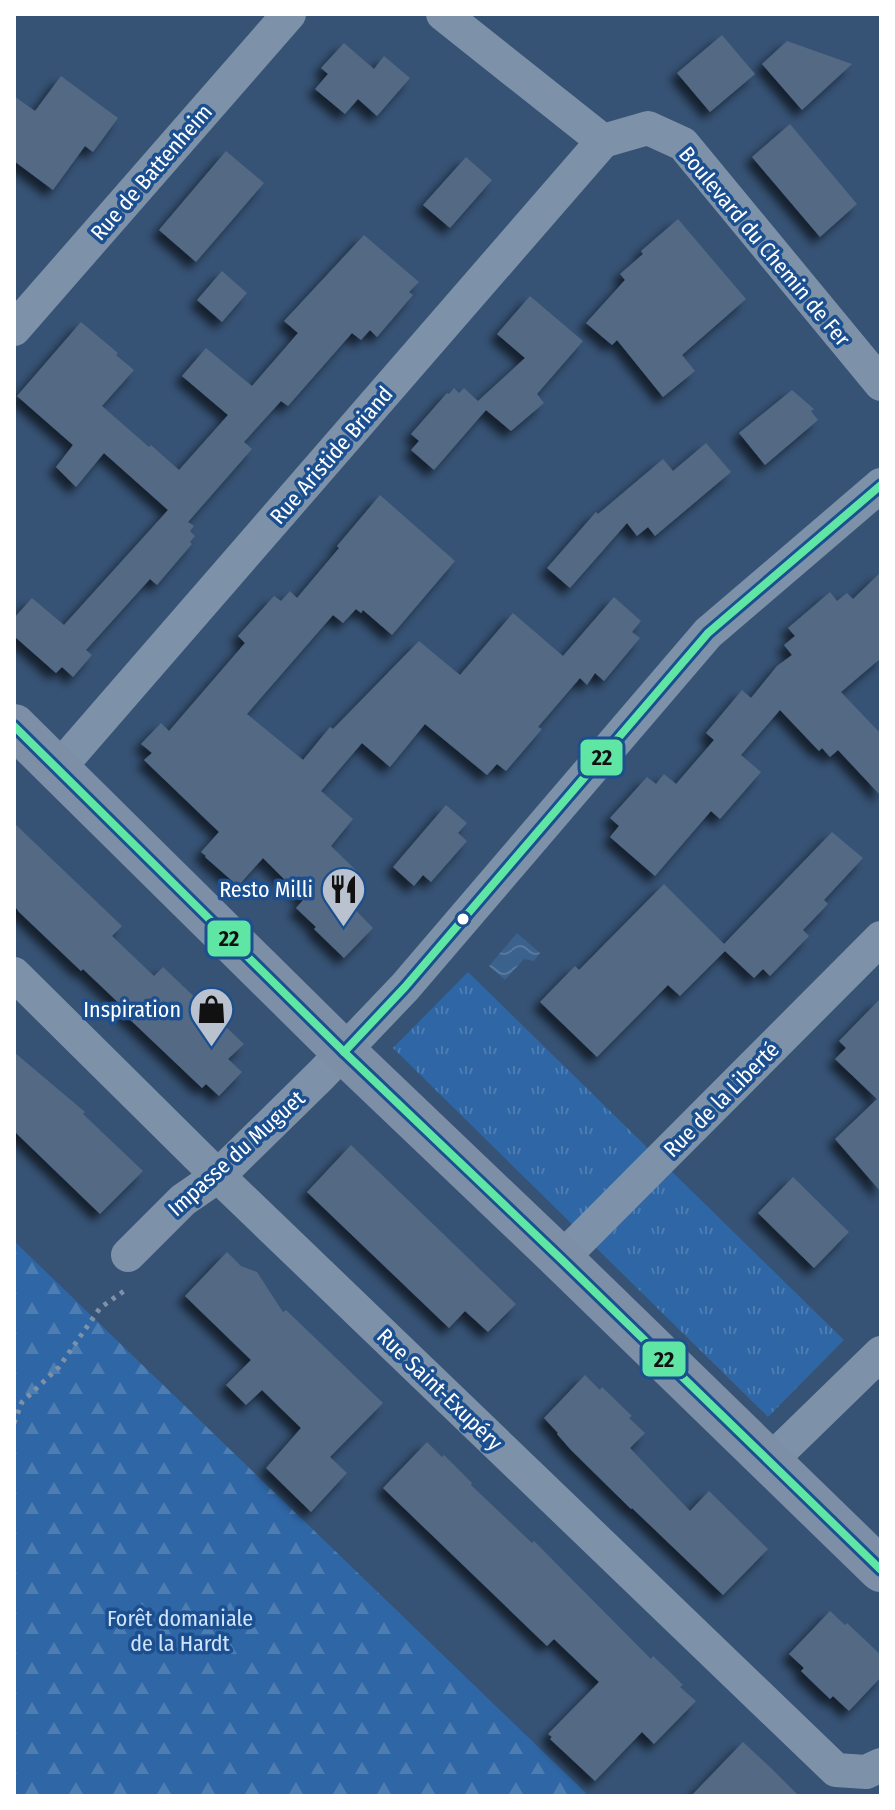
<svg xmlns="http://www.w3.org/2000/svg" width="895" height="1810" font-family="'Fira Sans Condensed',sans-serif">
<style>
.grass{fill:url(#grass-tufts)}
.forest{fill:url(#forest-firs)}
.water{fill:url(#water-waves)}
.building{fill:#526984;filter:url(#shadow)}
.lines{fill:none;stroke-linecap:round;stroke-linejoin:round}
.path{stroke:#7d92a8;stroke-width:5;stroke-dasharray:4 6;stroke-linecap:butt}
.minor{stroke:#7d92a8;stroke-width:34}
.primary{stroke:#7d8ea7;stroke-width:44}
.bus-1-casing{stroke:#1b4f8f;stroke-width:14}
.bus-1{stroke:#60e6a4;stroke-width:8}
.bus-dot{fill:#fff;stroke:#1b4f8f;stroke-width:3}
.labels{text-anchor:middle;stroke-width:7;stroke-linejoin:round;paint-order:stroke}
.street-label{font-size:22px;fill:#fff;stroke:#1b4f8f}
.poi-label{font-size:22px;fill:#fff;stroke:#1b4f8f;text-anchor:end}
.park-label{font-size:22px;fill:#cfe3fa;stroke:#1b4f8f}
.line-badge{stroke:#1b4f8f;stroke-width:3}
.pale-badge-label{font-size:22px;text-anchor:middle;font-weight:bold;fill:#111}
</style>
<defs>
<pattern id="grass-tufts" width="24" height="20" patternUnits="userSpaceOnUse" patternTransform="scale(2)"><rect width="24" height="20" fill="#2f66a5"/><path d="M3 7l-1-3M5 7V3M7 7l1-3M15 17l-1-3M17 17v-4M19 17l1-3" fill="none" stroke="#4e7db2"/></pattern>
<pattern id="forest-firs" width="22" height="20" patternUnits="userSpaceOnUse" patternTransform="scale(2)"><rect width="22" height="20" fill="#2f66a5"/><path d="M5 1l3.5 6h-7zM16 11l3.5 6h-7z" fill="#4e7db2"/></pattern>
<pattern id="water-waves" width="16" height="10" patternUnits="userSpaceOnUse" patternTransform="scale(2)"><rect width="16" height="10" fill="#3b618d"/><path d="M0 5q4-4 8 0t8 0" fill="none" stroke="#58799e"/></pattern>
<filter id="shadow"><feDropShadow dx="-7" dy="7" stdDeviation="4" flood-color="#0009"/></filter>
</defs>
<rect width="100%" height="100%" fill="#365274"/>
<polygon class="grass" points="468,972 844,1340 768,1417 393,1048"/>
<polygon class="forest" points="14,1241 589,1796 14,1796"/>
<polygon class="water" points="517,933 540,953 534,961 524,959 505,980 489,966"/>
<g class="building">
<polygon points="722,35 755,74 710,112 677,73"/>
<polygon points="787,41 852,64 802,110 762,64"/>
<polygon points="344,43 374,69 384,56 410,78 377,116 358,99 345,114 315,89 328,74 321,68"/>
<polygon points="61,76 118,118 93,152 85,146 53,190 14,161 14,96 35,111"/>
<polygon points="790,124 857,204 820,237 752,157"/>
<polygon points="226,151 264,183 196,262 159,230"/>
<polygon points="466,157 492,180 450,228 423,205"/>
<polygon points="678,219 746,299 682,355 695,371 663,397 617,340 612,345 586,323 625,280 620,274 643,254 641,251"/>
<polygon points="364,235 419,282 409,292 413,295 377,337 370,330 361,340 352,333 288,406 281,401 244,442 252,449 188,522 194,526 190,531 195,536 190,542 192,544 157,585 150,579 86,650 92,655 73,677 62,667 56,673 14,636 14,618 32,598 64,625 168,510 104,453 76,487 56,467 73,445 17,396 81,322 118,353 116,355 134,370 102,406 149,447 151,445 179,470 228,415 182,376 206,348 252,386 298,333 284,321"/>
<polygon points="222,271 247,293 222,322 197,300"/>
<polygon points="530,296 583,341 537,394 544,403 511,431 486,410 434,470 411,450 419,441 411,434 447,393 449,394 454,388 459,393 464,388 478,401 525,358 497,334"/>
<polygon points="792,390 814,409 811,411 818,420 765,465 739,433"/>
<polygon points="706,443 731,472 655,536 648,527 637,536 627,523 570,588 547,568 596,512 598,514 663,459 673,471"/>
<polygon points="380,495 455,561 392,635 363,610 361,613 356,609 343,623 333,615 247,714 303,760 330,727 333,729 419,641 460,675 513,613 563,656 614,597 641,621 632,632 640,638 604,681 595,673 587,685 580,678 538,727 542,729 506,771 497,764 487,775 425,724 390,767 362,743 321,791 353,819 331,846 363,877 344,898 373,928 344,958 314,929 316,927 296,908 304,899 263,858 238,886 205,857 206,856 201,852 219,832 144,760 152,753 141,744 161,723 169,731 245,643 238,636 274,596 281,601 290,591 297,598 339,548 337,546"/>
<polygon points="881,572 881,658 841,692 881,734 881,796 838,750 830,757 822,748 819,751 780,710 741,755 761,772 720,819 711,811 655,876 610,837 619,826 610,818 647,777 656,784 664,774 676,784 714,740 706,733 732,702 742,690 751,698 777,666 792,655 784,645 795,636 788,628 830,592 837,601 847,593 853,599"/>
<polygon points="446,805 467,823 458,833 467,841 431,882 423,875 414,886 393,867"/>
<polygon points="14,823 122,926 112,936 154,976 163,967 244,1044 228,1059 242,1072 219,1096 206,1084 202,1088 121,1011 124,1008 83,969 81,971 19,912 14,905"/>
<polygon points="832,832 863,858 824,900 828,904 803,930 809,936 770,976 763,969 754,978 725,951 680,996 668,985 597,1057 540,1002 575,966 579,970 664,884 724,944"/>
<polygon points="881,998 881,1192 835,1139 877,1099 835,1059 846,1048 839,1041"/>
<polygon points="14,1052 85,1112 83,1114 143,1171 100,1214 14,1131"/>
<polygon points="351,1145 516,1304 488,1332 465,1311 449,1328 307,1192"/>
<polygon points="793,1177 849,1232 814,1268 758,1213"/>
<polygon points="227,1252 241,1266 257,1272 283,1312 286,1310 383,1403 330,1457 347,1473 311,1512 266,1468 301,1428 262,1390 246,1405 226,1385 251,1360 185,1296"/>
<polygon points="585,1375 600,1390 602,1387 632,1416 629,1418 645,1433 630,1448 690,1511 709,1491 768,1549 723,1595 632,1508 631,1509 571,1450 557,1434 558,1433 544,1418"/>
<polygon points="427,1442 442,1457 444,1455 472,1483 471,1485 532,1543 534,1541 651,1659 653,1656 668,1670 683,1685 680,1687 696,1701 654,1744 642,1732 595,1781 550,1739 552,1737 548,1734 599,1682 554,1639 547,1646 383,1488"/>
<polygon points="830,1611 845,1625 847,1623 881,1655 881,1677 849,1711 833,1696 830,1699 801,1671 804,1668 789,1654"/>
<polygon points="743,1742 772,1769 799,1796 691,1796"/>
</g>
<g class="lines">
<polyline class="path" points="14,1423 22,1402 59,1367 100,1308 124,1291"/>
<g class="minor">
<polyline points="443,14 603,141 648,128 683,144 881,384"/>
<polyline points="14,329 289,14"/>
<polyline points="58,769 603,141"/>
<polyline points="14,974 218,1176 836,1770 866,1772 881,1765"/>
<polyline points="128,1255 183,1200 218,1176 322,1074 405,987 708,633 881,485"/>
<polyline points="561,1259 881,938"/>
<polyline points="769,1462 881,1353"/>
</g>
<polyline class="primary" points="14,726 344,1052 561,1259 881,1570"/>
<defs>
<g id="bus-1">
<polyline points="14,726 344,1052 561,1259 881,1570"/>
<polyline points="344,1052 405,987 708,633 881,485"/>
</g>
</defs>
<use href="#bus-1" class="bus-1-casing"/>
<use href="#bus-1" class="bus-1"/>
</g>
<defs>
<symbol id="restaurant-pin" viewBox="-11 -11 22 30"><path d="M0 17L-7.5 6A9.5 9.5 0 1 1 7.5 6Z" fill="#b9c2ce" stroke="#1b4f8f"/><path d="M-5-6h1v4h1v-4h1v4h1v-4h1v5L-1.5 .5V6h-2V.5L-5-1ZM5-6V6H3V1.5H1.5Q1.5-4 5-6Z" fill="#111"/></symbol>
<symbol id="shop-pin" viewBox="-11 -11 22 30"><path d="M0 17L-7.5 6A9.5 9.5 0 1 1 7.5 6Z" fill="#b9c2ce" stroke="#1b4f8f"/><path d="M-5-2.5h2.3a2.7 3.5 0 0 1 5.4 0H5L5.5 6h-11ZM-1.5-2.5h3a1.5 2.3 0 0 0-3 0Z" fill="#111"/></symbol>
</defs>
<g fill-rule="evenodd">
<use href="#restaurant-pin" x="318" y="864" width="51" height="69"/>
<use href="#shop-pin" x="186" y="984" width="51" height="69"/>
</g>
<circle class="bus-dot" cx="463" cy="919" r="7"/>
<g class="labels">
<g class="street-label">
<text transform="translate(151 172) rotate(-49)" y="8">Rue de Battenheim</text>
<text transform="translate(765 246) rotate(50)" y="8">Boulevard du Chemin de Fer</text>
<text transform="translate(331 455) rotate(-49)" y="8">Rue Aristide Briand</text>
<text transform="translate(721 1099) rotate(-45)" y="8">Rue de la Liberté</text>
<text transform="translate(236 1153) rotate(-42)" y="8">Impasse du Muguet</text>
<text transform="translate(440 1389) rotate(44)" y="8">Rue Saint-Exupéry</text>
</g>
<g class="poi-label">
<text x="313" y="897">Resto Milli</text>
<text x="181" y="1017">Inspiration</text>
</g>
<g class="park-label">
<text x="180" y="1626">Forêt domaniale<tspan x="180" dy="25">de la Hardt</tspan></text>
</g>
</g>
<g class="line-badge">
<rect x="579" y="738" width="45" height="39" rx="8" fill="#60e6a4"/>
<rect x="206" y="919" width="46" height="39" rx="8" fill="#60e6a4"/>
<rect x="641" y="1340" width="46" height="38" rx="8" fill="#60e6a4"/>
</g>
<g class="pale-badge-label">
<text x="602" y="765">22</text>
<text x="229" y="946">22</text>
<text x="664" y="1367">22</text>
</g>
<rect width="895" height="1810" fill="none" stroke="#ffffff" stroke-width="32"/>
</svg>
